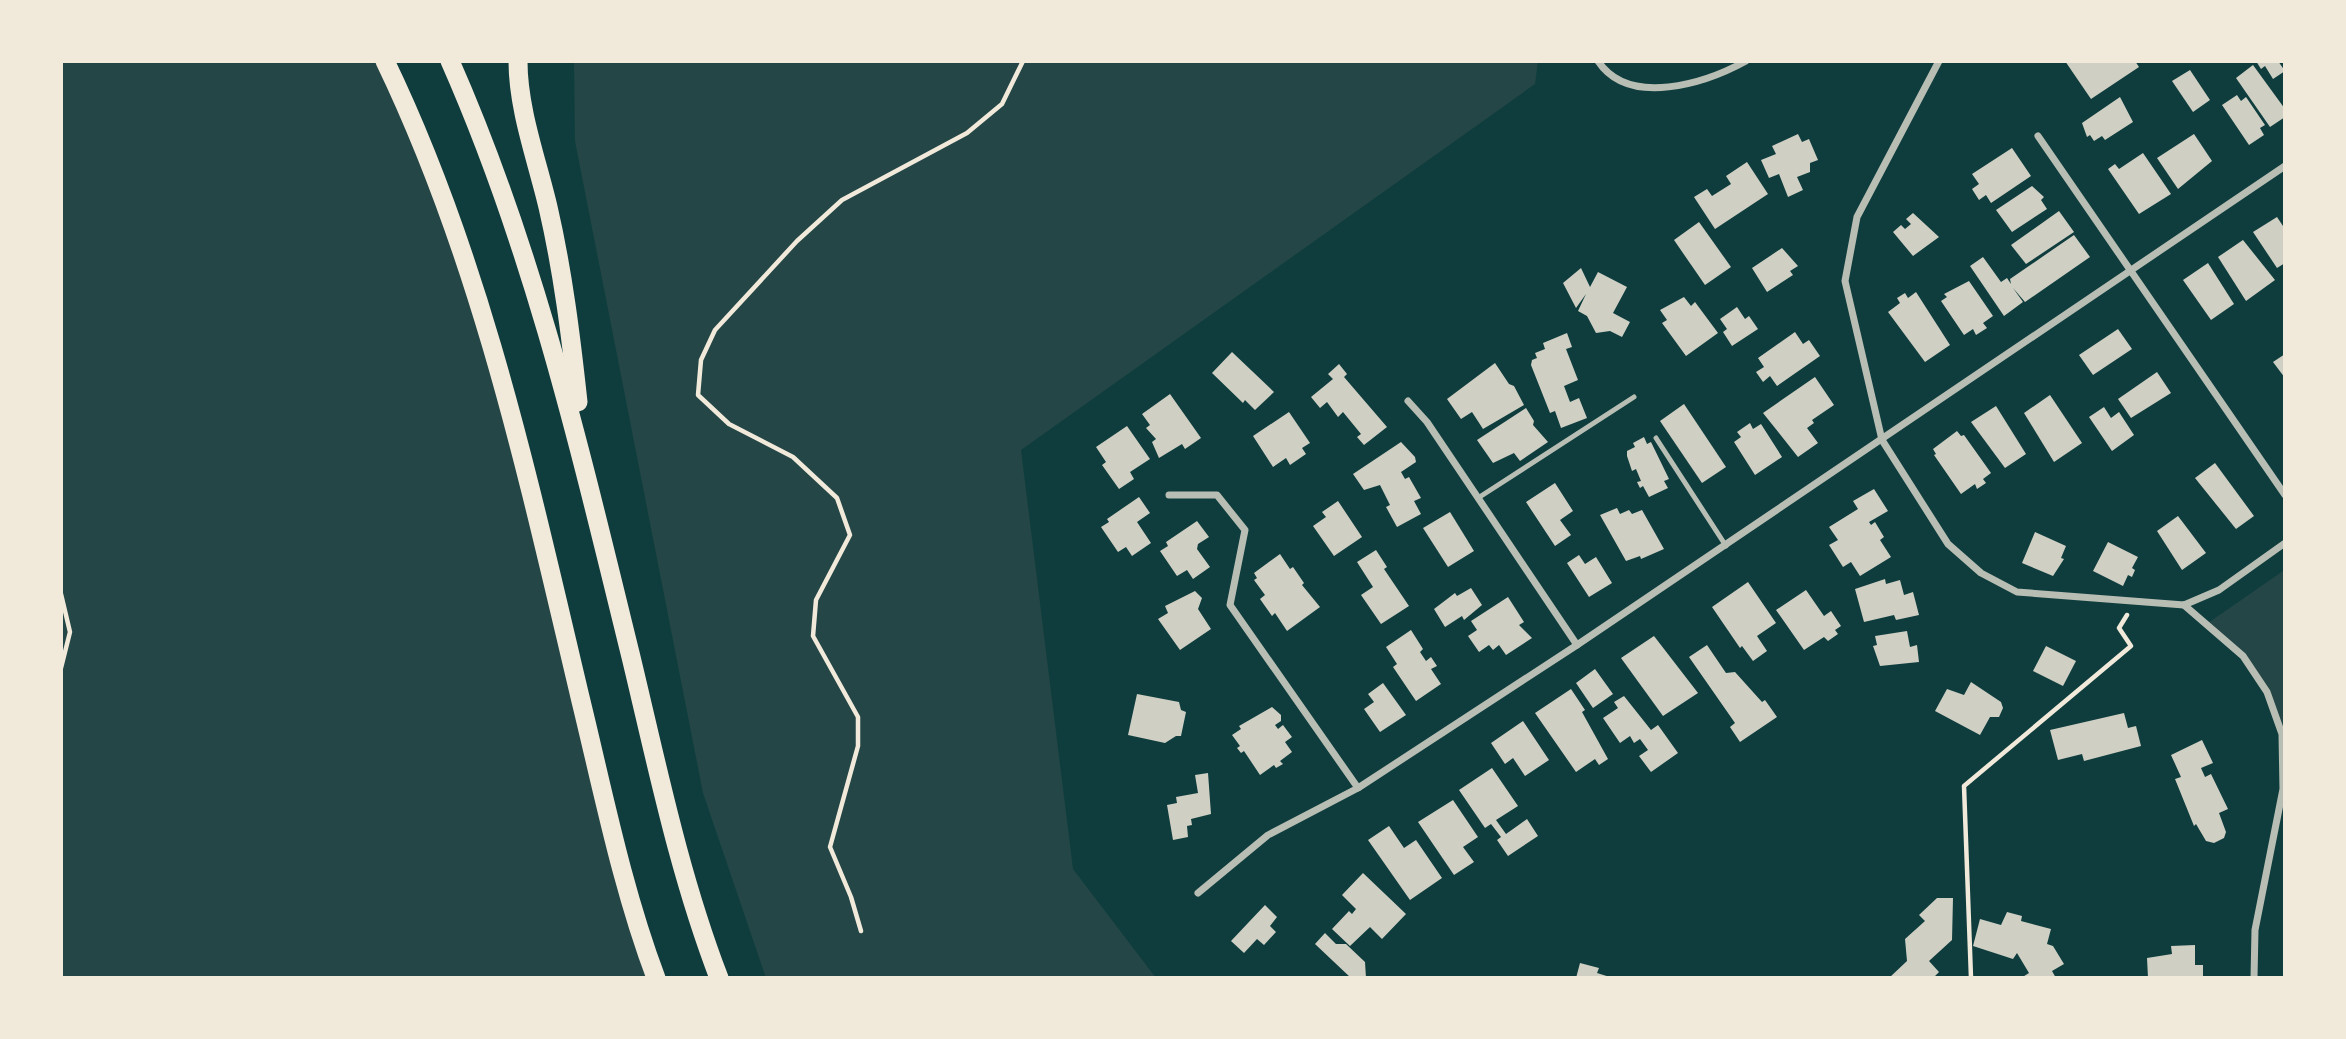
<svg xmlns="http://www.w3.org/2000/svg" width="2346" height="1039" font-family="'PT Sans Narrow',sans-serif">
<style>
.green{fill:#244646}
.building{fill:#cfcfc3}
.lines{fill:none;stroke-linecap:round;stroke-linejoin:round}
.path{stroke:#f1e9da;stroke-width:4.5}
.service{stroke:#b8beb3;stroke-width:5}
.minor{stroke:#b8beb3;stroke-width:7}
.motorway{stroke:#f1e9da;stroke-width:19}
</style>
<rect width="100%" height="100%" fill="#0f3d3e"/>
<g class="green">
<polygon points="61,61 385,61 446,207 656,978 61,978"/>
<polygon points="574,61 1538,61 1535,84 1021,450 1073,869 1156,978 766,978 703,793 575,141"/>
<path d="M2283,571L2285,574V789C2284,771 2285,752 2282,735C2273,688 2241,654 2208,623Z"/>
</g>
<g class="building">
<polygon points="2065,61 2135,61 2139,67 2091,99"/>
<polygon points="2256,61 2278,61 2285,71 2273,79 2265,66 2261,69"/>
<polygon points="2253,65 2285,109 2285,117 2270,127 2236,78"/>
<polygon points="2190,70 2210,100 2193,112 2172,81"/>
<polygon points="2237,95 2241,101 2246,97 2265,125 2260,128 2264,135 2249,145 2222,105"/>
<polygon points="2120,97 2133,122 2105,140 2102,136 2094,141 2090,135 2087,137 2082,123"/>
<polygon points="1798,134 1802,142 1809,139 1818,160 1810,163 1810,172 1797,177 1803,190 1788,197 1779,174 1769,178 1761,160 1776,154 1772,146"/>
<polygon points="2194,134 2212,161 2178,189 2157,158"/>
<polygon points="2012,148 2031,176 1991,203 1986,195 1979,200 1972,189 1979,184 1972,174"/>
<polygon points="2143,153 2171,194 2139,214 2108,169 2115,164 2119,169"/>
<polygon points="1747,162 1768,194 1715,229 1694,197 1707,189 1712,196 1731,184 1726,176"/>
<polygon points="2032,186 2044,197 2041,200 2047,209 2012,232 1996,210"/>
<polygon points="2059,211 2074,232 2026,264 2011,245"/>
<polygon points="1913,213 1939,237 1913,256 1893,232 1901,225 1905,229 1911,224 1906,219"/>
<polygon points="2277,217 2285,229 2285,263 2277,268 2253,232"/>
<polygon points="1699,222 1731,267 1705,285 1674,240"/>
<polygon points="2074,235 2090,257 2025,302 2013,288 2023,302 2004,316 1970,266 1983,257 2001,282 2007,278 2011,284 2010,279"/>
<polygon points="2243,240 2275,280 2246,301 2218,257"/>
<polygon points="1782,248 1798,266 1790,271 1793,275 1767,292 1752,268"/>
<polygon points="2208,263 2234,304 2211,320 2183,280"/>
<polygon points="1581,268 1590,287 1598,272 1627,287 1613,313 1630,322 1622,337 1610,331 1596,333 1587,316 1578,311 1586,294 1576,308 1563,283"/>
<polygon points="1969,281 1993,316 1983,323 1987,328 1976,335 1973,329 1964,335 1941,301 1947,297 1944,294"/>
<polygon points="1916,292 1950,345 1925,362 1888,312 1900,303 1897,298 1905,293 1908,298"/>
<polygon points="1684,297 1691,306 1695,302 1718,333 1686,356 1662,323 1667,320 1660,310"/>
<polygon points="1737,307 1745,319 1749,316 1758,329 1732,346 1723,332 1727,329 1720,319"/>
<polygon points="2118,329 2132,349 2093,375 2079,355"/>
<polygon points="1795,332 1803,344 1809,340 1820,356 1777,386 1770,376 1763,382 1756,372 1764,367 1758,358"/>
<polygon points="1567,333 1572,347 1566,349 1578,380 1564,386 1570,402 1579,398 1587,418 1561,428 1555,411 1550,413 1531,365 1532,360 1537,358 1535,353 1545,349 1543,343"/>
<polygon points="1232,352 1274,392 1255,410 1245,400 1243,403 1212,373"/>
<polygon points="2285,354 2285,378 2273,362"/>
<polygon points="1495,363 1509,384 1514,386 1524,405 1483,429 1472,412 1461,419 1447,399"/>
<polygon points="1339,364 1347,374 1344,377 1387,427 1364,445 1357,437 1361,434 1343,412 1338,417 1327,402 1320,408 1311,397 1333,379 1328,374"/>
<polygon points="2157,372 2171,393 2131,418 2118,399"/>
<polygon points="1815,377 1834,405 1812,420 1814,423 1807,428 1818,443 1798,457 1763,413"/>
<polygon points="1170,394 1201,438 1185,449 1182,444 1159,458 1152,442 1156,439 1146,428 1150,425 1142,414"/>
<polygon points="2050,395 2082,443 2054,462 2024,413"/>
<polygon points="1684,404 1726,467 1702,483 1660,421"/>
<polygon points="1996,406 2026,454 2005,468 1971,422"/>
<polygon points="2104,407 2111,418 2119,412 2134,435 2112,451 2089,417"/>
<polygon points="1526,408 1534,421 1533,425 1548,442 1520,461 1514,453 1493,463 1477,440"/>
<polygon points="1289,412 1310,443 1302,448 1306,454 1290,465 1286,458 1273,467 1253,436"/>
<polygon points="1750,423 1753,429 1761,424 1782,457 1755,475 1734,442 1741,437 1737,432"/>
<polygon points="1127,426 1150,459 1130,472 1134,479 1119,489 1102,465 1106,462 1096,447"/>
<polygon points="1957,431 1961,436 1964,435 1991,473 1983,479 1986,483 1977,489 1975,484 1961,494 1934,455 1936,454 1933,449"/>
<polygon points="1644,437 1647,444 1651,442 1669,479 1664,481 1668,488 1649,497 1643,486 1640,488 1637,482 1641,481 1636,469 1632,471 1627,456 1627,451 1635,447 1633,443"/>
<polygon points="1401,442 1415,457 1416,462 1401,472 1405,479 1409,477 1421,498 1414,501 1421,514 1397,527 1386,507 1390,505 1380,485 1364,490 1353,474"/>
<polygon points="2215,463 2254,516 2236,529 2195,478"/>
<polygon points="1555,483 1573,511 1560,520 1571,535 1555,546 1526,502"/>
<polygon points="1874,489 1888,511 1869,522 1871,525 1875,522 1884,537 1880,540 1891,557 1860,576 1851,562 1843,567 1829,545 1838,540 1829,527 1858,509 1853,501"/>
<polygon points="1139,497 1150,513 1137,522 1151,543 1132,556 1126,547 1118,552 1101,527 1109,522 1107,519"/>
<polygon points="1338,501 1362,537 1334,556 1313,526 1326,517 1322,512"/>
<polygon points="1617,508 1620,514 1629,510 1632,514 1642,510 1664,549 1641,559 1640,556 1626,561 1600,515"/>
<polygon points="1450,512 1474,551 1448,567 1423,528"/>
<polygon points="2178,516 2206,553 2182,570 2157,531"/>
<polygon points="1197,521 1209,537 1198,544 1197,549 1210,567 1193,579 1187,570 1177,576 1160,551 1168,546 1166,542"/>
<polygon points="2035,532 2066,546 2061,558 2064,559 2053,576 2022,563"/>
<polygon points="2108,542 2138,557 2132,568 2135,570 2132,577 2128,575 2123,586 2093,571"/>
<polygon points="1376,550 1387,567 1384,569 1409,606 1381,624 1361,595 1373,587 1357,562"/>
<polygon points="1280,554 1290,569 1293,567 1304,583 1302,585 1320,607 1287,631 1275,613 1272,616 1260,599 1265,595 1254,580 1257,578 1254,573"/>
<polygon points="1579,555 1585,564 1596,557 1612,583 1589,597 1567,563"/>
<polygon points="1885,579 1886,584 1900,580 1904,595 1913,592 1919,615 1896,620 1894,615 1864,622 1855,589"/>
<polygon points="1748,582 1776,623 1757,636 1767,651 1753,661 1742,646 1740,648 1712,607"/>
<polygon points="1471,588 1482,605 1464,620 1462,616 1445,627 1434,609 1455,593 1457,596"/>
<polygon points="1806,590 1824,616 1831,611 1841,626 1835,630 1838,634 1828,641 1824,637 1804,650 1776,610"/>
<polygon points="1195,591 1202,598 1198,609 1211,629 1180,650 1158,619 1168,613 1165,606"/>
<polygon points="1508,597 1524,622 1519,625 1532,638 1506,655 1499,645 1493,650 1489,645 1479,652 1468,636 1477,630 1471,621"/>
<polygon points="1411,630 1423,649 1420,652 1426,661 1431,657 1437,666 1431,669 1441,684 1416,701 1393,667 1397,664 1386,647"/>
<polygon points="1907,631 1910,647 1917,645 1919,662 1880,666 1873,646 1877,645 1875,636"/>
<polygon points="1654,636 1698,693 1663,716 1621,658"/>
<polygon points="1707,645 1726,673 1735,672 1762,702 1765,700 1777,717 1740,742 1730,727 1735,723 1689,657"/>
<polygon points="2046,646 2076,661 2063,686 2033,671"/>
<polygon points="1595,669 1613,694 1593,708 1576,683"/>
<polygon points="1971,682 2001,702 2003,708 1999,717 1990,717 1980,735 1935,711 1947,689 1964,695"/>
<polygon points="1383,683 1406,715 1380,732 1364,709 1374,702 1368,694"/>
<polygon points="1571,689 1585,710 1582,712 1608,759 1599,765 1595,759 1576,772 1535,713"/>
<polygon points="1137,694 1179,702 1181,710 1186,712 1181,736 1176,736 1165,743 1128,735"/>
<polygon points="1624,696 1651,730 1658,725 1678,753 1651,772 1639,756 1648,750 1640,739 1634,743 1630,736 1620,743 1603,718 1618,708 1614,702"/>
<polygon points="1272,707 1281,715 1281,721 1275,725 1278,729 1283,725 1292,737 1285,742 1292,752 1280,761 1283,764 1276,768 1274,765 1260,775 1244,751 1241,753 1237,748 1240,746 1232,735 1241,729 1239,726"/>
<polygon points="2124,713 2128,728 2136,726 2141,746 2084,761 2082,754 2058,760 2050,730"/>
<polygon points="1523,721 1549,760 1525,776 1513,758 1505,764 1491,743"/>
<polygon points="2202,740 2213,763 2201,768 2205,777 2211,774 2228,809 2219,813 2226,832 2224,838 2214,843 2206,841 2196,824 2194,826 2175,779 2181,777 2171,755"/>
<polygon points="1492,768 1518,806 1496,820 1506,834 1527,819 1538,836 1508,856 1497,840 1501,837 1491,824 1485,828 1459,790"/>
<polygon points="1208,773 1211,814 1191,819 1192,825 1187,826 1188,837 1173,840 1167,805 1177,803 1176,797 1198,793 1195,775"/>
<polygon points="1453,800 1478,837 1463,847 1474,862 1454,875 1418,822"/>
<polygon points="1389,826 1404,848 1416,840 1442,878 1410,900 1368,840"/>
<polygon points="1363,873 1406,914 1382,939 1370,927 1350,946 1332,929 1349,911 1352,914 1356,909 1342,895"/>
<polygon points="1937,898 1953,898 1952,940 1929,961 1939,972 1933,978 1889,978 1907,961 1905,939 1925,921 1919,915"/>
<polygon points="1265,905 1277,917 1270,926 1276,932 1264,945 1257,939 1244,953 1231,941"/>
<polygon points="2007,912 2022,916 2021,921 2051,929 2047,944 2053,946 2064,964 2052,971 2056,978 2021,978 2029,973 2017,953 2013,959 1973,946 1980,919 2001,925"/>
<polygon points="1325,933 1336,944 1346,944 1365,962 1366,978 1351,978 1315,944"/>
<polygon points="2195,945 2195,965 2203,965 2203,978 2148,978 2147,958 2172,954 2171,946"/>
<polygon points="1580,963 1599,968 1597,973 1613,978 1576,978"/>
</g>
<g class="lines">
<g class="path">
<polyline points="61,594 70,632 61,668"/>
<polyline points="861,931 851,897 830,847 858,746 858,717 813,636 816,600 850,535 837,498 793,457 729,424 698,395 701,360 715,330 797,241 842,200 967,133 1002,104 1023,61"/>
<polyline points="1971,978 1964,786 2131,646 2119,628 2127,615"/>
</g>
<g class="service">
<polyline points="1656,438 1726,546"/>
<polyline points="1478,498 1634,397"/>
</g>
<g class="minor">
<path d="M1598,61C1629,108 1706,83 1746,61"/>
<polyline points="1939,61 1857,217 1845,281 1882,440 1948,544 1981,573 2017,592 2184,605 2219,590 2285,543"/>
<polyline points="2038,136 2285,495"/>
<polyline points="1408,401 1427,422 1577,645"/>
<polyline points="1169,495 1217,495 1245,530 1230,605 1358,788"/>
<polyline points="2184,605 2243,656 2267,692 2282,734 2283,789 2255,930 2254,978"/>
<polyline points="1198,893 1268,835 1358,788 1577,645 2285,166"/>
</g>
<g class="motorway">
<path d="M385,61C482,262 529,482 580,697C603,791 622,888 656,978"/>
<path d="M450,61C535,253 581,454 631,657C657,765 679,874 719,978"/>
<path d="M518,61C518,110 537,160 548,207C563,272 571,337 578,402"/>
</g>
</g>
<rect width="2346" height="1039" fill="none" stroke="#f1e9da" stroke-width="126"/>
</svg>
